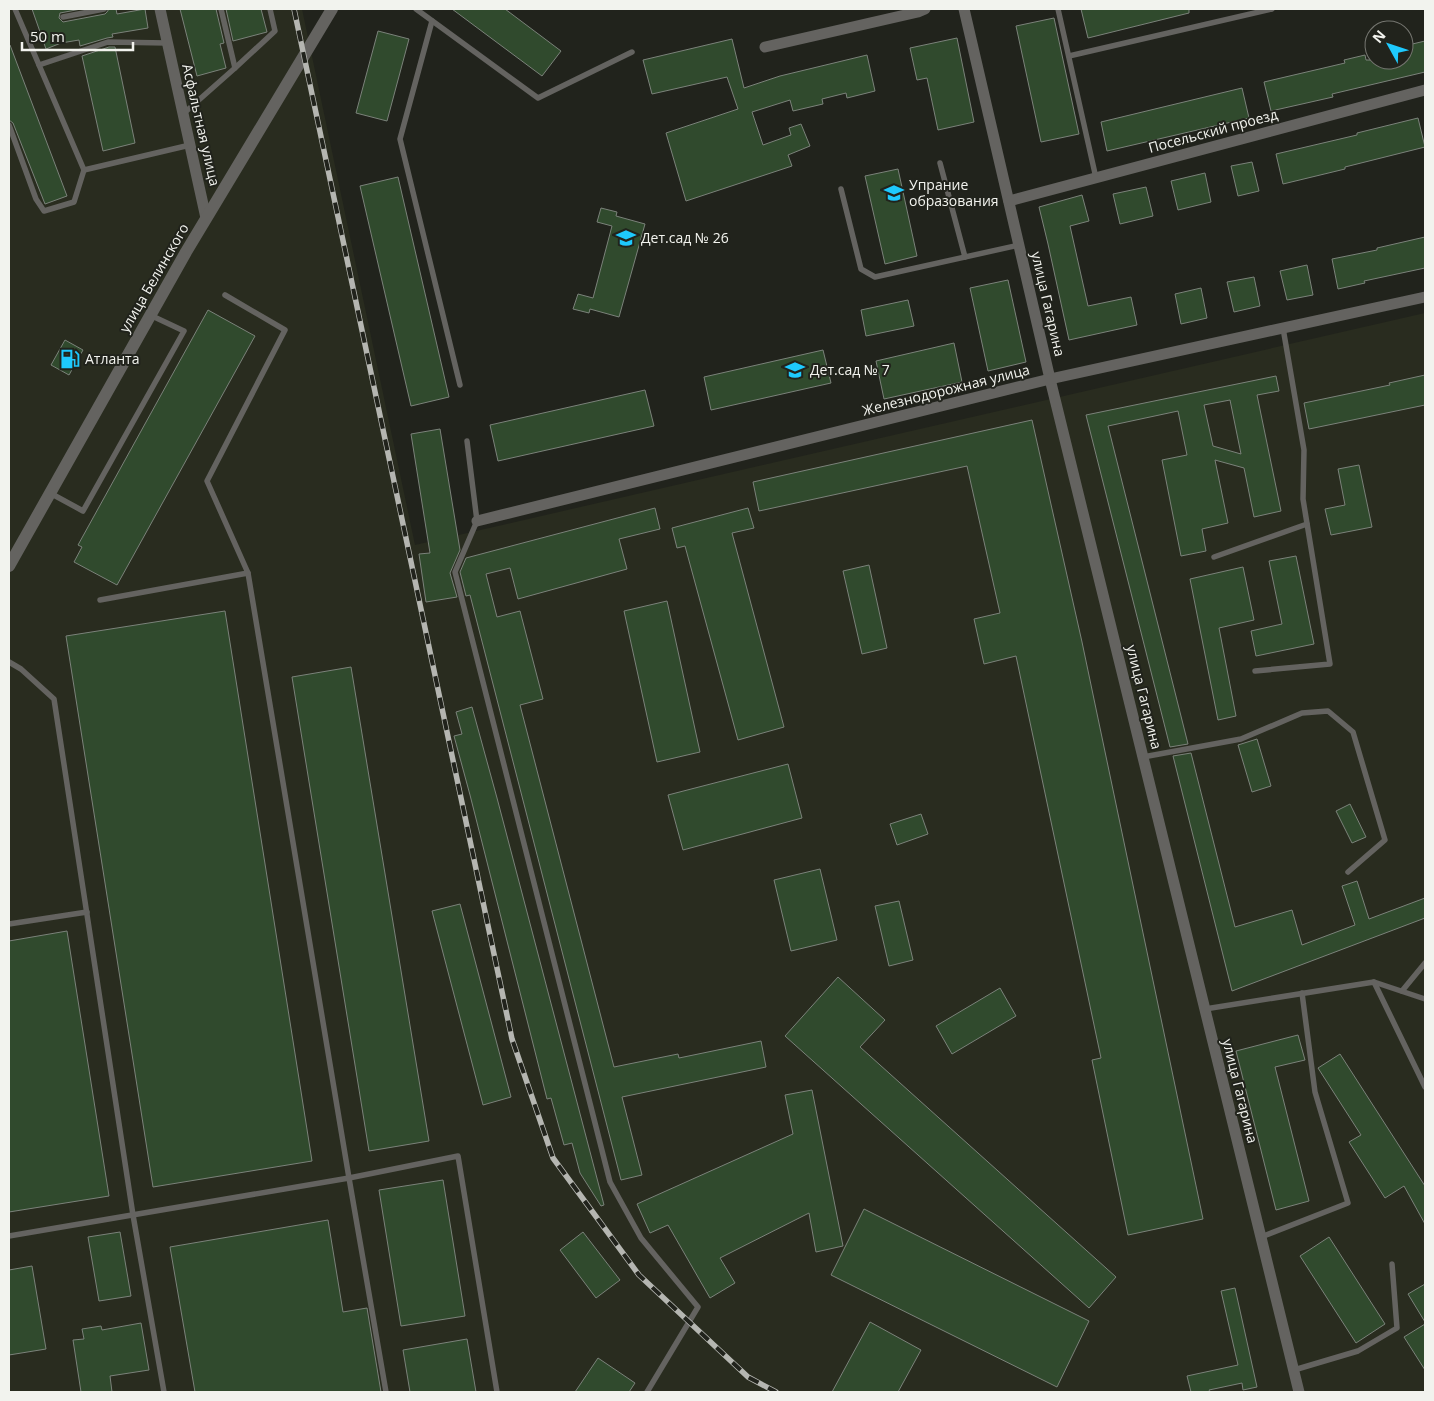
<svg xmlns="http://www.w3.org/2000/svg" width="1434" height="1401" font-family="'Open Sans',sans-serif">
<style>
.built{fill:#292c1f}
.building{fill:#304a2d;stroke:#7b827a;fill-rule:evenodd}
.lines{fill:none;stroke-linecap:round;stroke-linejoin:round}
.service{stroke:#646360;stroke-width:5.5}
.minor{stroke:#646360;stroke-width:11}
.tertiary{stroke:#646360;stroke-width:12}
.rail-casing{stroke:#b5b6b1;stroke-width:5.5}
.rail{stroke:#21231c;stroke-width:4;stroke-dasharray:11;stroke-linecap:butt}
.labels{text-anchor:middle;stroke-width:4;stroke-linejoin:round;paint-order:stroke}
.street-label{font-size:14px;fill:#f2f3ee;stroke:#21231c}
.poi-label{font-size:14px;fill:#f2f3ee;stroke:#21231c;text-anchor:start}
</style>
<rect width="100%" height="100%" fill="#21231c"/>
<polygon class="built" points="9,9 302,9 415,545 1425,313 1425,1392 9,1392"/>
<g class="building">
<polygon points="32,9 81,9 60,13 59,18 63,22 105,14 107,12 109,9 116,9 117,14 145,9 148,28 112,34 113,37 107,38 80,46 79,40 61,43 46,49"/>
<polygon points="180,9 216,9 224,43 220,44 226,68 197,76"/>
<polygon points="226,9 261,9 267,32 233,41"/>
<polygon points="452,9 505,9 561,51 542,76"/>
<polygon points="1081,9 1189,9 1189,13 1088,38"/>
<polygon points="1054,18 1079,134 1041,142 1016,26"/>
<polygon points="378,31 409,39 387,121 356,113"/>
<polygon points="957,38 974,122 938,130 927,78 917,80 910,48"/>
<polygon points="732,39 744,88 780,76 867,55 875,91 847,98 846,93 822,99 823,104 793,111 790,100 752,112 763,145 791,135 789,128 801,124 810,146 788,155 792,166 686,201 666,133 738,109 727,77 652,94 643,60"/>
<polygon points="1425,41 1425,72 1332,94 1333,97 1271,111 1264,82 1345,63 1344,60 1365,55 1366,60 1404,60 1404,46"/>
<polygon points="9,45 10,45 67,196 45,204 13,123 9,120"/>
<polygon points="109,47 115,47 135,143 103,151 82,56"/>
<polygon points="1242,88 1249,118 1107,151 1101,122"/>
<polygon points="1418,118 1425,147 1345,167 1345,169 1283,184 1276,154 1357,135 1357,133"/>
<polygon points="1252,162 1259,191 1238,196 1231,166"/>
<polygon points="898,169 917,256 885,264 865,176"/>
<polygon points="1205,173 1211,202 1178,210 1171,181"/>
<polygon points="398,177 449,397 411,406 360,186"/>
<polygon points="1146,187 1153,216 1120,224 1113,194"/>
<polygon points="1082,195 1089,221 1070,226 1088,306 1131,297 1137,325 1069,340 1048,244 1039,207"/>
<polygon points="601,208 617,212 616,216 645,224 619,317 590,309 589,313 573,309 578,294 593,298 612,226 597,222"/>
<polygon points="1425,237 1425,268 1364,281 1365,283 1338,289 1332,259 1377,250 1377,248"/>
<polygon points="1307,265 1313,295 1287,300 1280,271"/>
<polygon points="1254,277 1260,306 1234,312 1227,282"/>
<polygon points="1008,280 1026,362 988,371 970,288"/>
<polygon points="1201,288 1207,318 1181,324 1175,294"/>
<polygon points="908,300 914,326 866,336 861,310"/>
<polygon points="208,310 255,336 117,585 74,562 82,547 78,545"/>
<polygon points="65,340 83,350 69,375 51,365"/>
<polygon points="954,343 962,382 884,399 876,361"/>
<polygon points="823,350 831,383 711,410 704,377"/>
<polygon points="1425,375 1425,405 1309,429 1304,403 1390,385 1389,383"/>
<path d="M1276,376L1279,391L1257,395L1281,511L1254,517L1244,468L1215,460L1228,523L1202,529L1206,551L1181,556L1162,460L1187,455L1178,411L1108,426L1188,744L1170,747L1086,415ZM1230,400L1241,454L1213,446L1204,405Z"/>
<polygon points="645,390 654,426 498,461 490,425"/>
<polygon points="1032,420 1082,642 1203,1219 1128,1235 1092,1060 1101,1058 1016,656 984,664 974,619 1000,613 967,466 759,511 753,482"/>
<polygon points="440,429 460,550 450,573 457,597 426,602 419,554 430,553 411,434"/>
<polygon points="1359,465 1372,527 1331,535 1325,509 1345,505 1338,469"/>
<polygon points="655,508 660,529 619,539 627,569 518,599 510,568 486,574 497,617 520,611 543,699 520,705 614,1067 678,1054 679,1058 761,1041 766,1067 622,1097 642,1175 621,1180 470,595 466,596 460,572 466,558"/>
<polygon points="748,508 754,528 732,533 784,727 738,740 685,546 677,548 672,528"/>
<polygon points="1296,556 1314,644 1256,656 1251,631 1282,624 1269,561"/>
<polygon points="869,565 887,648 862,654 843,571"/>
<polygon points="1243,567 1254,620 1219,628 1236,716 1218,720 1190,579"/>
<polygon points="667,601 700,752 657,762 624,611"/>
<polygon points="225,611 312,1161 153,1187 66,636"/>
<polygon points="351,667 429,1141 369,1151 292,677"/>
<polygon points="472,707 497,798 604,1205 601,1206 580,1173 572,1143 564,1145 551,1098 547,1099 470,795 454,736 462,734 456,712"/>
<polygon points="1257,739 1271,786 1252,792 1238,745"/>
<polygon points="1191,753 1235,927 1292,910 1302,945 1355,925 1342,886 1357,881 1369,919 1425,898 1425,918 1232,991 1173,756"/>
<polygon points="788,764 802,818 683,850 668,795"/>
<polygon points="1350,804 1366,837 1352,843 1336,811"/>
<polygon points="921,814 928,834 897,845 890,824"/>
<polygon points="820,869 837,940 791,951 774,880"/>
<polygon points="899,901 913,960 889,966 875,906"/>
<polygon points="460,904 511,1097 483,1105 432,911"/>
<polygon points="67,931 109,1196 9,1212 9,941"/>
<polygon points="838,977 885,1020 860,1047 1116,1277 1089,1308 785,1036"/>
<polygon points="1000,988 1016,1016 952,1054 936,1026"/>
<polygon points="1298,1035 1305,1060 1275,1067 1309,1201 1276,1210 1236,1051"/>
<polygon points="1340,1054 1425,1186 1425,1224 1404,1186 1385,1198 1349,1142 1361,1135 1318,1068"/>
<polygon points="812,1090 843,1246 816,1252 809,1213 720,1258 735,1283 710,1298 668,1225 650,1233 637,1204 793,1134 785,1095"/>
<polygon points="443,1180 465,1316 401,1326 379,1190"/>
<polygon points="864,1209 1089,1321 1057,1387 831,1275"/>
<polygon points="328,1220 343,1312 367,1308 381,1392 195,1392 170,1247"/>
<polygon points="120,1232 131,1296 99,1301 88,1237"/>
<polygon points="583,1232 620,1280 596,1298 560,1250"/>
<polygon points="1329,1237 1385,1324 1356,1343 1300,1256"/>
<polygon points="32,1266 46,1349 9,1355 9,1270"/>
<polygon points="1425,1284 1425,1322 1408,1294"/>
<polygon points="1235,1288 1257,1387 1243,1390 1242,1383 1209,1390 1210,1392 1191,1392 1187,1376 1238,1365 1221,1291"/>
<polygon points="870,1322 921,1350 898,1392 832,1392"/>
<polygon points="141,1323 149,1370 110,1376 112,1392 81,1392 73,1340 84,1339 82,1329 101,1326 102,1330"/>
<polygon points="1425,1324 1425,1370 1404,1337"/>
<polygon points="467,1339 476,1392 410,1392 403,1350"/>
<polygon points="598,1358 635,1383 629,1392 575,1392"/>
</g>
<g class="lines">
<g class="service">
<polyline points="416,9 538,98 632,52"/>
<polyline points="1058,9 1096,178"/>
<polyline points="63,17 104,9"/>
<polyline points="432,21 400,139 460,385"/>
<polyline points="1069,56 1272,9"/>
<polyline points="39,65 108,42 167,43"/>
<polyline points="235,68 275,31 270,9"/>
<polyline points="183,114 235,68 221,9"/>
<polyline points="9,125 36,199 44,211 74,202 84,170 15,9"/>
<polyline points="940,163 965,257"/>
<polyline points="84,170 190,145"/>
<polyline points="841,189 861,269 875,277 1019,245"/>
<polyline points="467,441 477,521 455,572 610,1182 641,1238 698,1307 647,1392"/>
<polyline points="50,493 83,511 184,331 150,315"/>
<polyline points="1214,557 1307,524"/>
<polyline points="248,573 349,1178 458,1156 497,1392"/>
<polyline points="100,600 248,573 207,481 285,330 225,295"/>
<polyline points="9,662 21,669 54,699 133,1215 164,1392"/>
<polyline points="1255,671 1330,664 1303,499 1304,450 1283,328"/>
<polyline points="1143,757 1241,739 1302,713 1328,711 1353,732 1385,840 1348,872"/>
<polyline points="9,924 87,912"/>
<polyline points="1374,982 1425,999"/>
<polyline points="1402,991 1425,963"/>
<polyline points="1205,1009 1374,982 1425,1087"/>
<polyline points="9,1236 349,1178 386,1392"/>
<polyline points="1261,1237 1348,1203 1315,1092 1302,993"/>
<polyline points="1294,1370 1358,1351 1397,1328 1392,1264"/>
</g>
<g class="minor">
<polyline points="160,9 206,218"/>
<polyline points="964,9 1050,379 1299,1392"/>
<polyline points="765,47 918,12 925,9"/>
<polyline points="1009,201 1425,90"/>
<polyline points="477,521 1050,379 1425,297"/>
</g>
<polyline class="tertiary" points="9,566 186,252 332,9"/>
<defs>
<polyline id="rail" points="294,9 512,1039 553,1158 639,1275 748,1377 776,1392"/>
</defs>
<use href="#rail" class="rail-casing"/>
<use href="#rail" class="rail"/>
</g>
<defs>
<symbol id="school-bare" viewBox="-9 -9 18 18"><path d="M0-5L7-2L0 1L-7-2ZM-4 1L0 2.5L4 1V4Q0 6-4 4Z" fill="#1ec9fd" stroke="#21231c" stroke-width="2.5" paint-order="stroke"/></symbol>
<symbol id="fuel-bare" viewBox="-9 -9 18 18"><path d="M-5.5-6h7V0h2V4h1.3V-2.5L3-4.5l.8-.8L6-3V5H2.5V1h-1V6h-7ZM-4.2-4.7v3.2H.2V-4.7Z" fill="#1ec9fd" stroke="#21231c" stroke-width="2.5" paint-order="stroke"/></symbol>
</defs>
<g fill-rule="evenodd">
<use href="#school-bare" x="880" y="179" width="28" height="28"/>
<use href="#school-bare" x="612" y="224" width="28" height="28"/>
<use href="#fuel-bare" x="56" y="345" width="28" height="28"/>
<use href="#school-bare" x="781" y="356" width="28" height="28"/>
</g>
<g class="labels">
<g class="street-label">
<text transform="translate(201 125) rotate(77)" y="5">Асфальтная улица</text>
<text transform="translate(1213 131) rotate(-15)" y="5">Посельский проезд</text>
<text transform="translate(154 278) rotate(-60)" y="5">улица Белинского</text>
<text transform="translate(1048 304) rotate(77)" y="5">улица Гагарина</text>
<text transform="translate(946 390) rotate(-14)" y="5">Железнодорожная улица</text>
<text transform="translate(1144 697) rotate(76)" y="5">улица Гагарина</text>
<text transform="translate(1240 1091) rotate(76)" y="5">улица Гагарина</text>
</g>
<g class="poi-label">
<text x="909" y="190">Упрание<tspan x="909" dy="16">образования</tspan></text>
<text x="641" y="243">Дет.сад № 26</text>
<text x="85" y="364">Атланта</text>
<text x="810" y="375">Дет.сад № 7</text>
</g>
</g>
<rect width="1434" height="1401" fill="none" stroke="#f2f3ee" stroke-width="20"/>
<g transform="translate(1389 45) rotate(310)"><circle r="24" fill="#21231c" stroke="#757670"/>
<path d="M0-4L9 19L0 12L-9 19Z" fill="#1ec9fd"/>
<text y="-8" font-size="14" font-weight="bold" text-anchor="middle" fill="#f2f3ee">N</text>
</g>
<path d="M22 42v8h111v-8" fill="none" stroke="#f2f3ee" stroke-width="2.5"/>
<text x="30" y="42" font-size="15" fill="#f2f3ee" stroke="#21231c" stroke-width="4" paint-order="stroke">50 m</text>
</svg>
